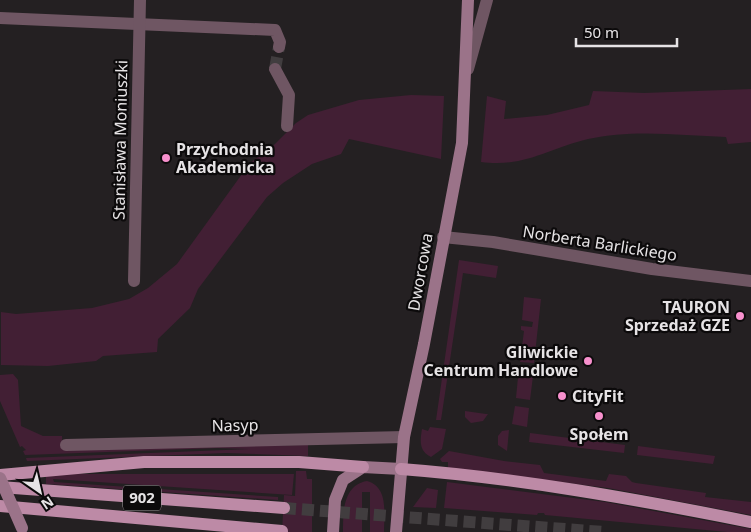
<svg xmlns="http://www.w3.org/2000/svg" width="751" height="532" font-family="'Noto Sans',sans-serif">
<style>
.green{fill:#421f34}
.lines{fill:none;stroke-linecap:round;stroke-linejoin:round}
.minor-tunnel{stroke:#413d3f;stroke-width:12;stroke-dasharray:12 6;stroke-linecap:butt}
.primary-tunnel{stroke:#413d3f;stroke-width:12;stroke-dasharray:12 6;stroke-linecap:butt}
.minor{stroke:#6f5663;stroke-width:12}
.secondary{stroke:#9b7389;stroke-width:12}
.primary{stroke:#bd8aa6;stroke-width:12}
.secondary-bridge{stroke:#9b7389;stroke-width:12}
.poi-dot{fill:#f790cd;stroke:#0c0a0b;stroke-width:2}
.labels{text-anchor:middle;stroke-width:4.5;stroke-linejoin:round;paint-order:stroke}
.shield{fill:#0c0a0b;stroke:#a5a2a4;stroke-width:1}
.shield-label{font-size:15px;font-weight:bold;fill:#e6e3e5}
.street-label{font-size:16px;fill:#e6e3e5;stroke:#0c0a0b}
.poi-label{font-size:16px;font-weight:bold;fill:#e6e3e5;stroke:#0c0a0b;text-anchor:start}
</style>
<rect width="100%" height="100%" fill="#242022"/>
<g class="green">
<path d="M751,89V142L728,144L726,137C681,135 631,129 588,139C549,148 525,168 481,162L487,96L506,101L504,119L547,115L589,105L593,91L644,93Z"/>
<polygon points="411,95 444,96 441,159 349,139 341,154 312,164 283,183 267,197 198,289 190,308 158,339 157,352 103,356 96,361 48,366 1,365 1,312 16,314 92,308 129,299 148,288 177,264 250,163 275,144 296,123 308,115 359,100"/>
<polygon points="459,260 498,266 496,278 463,273 441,420 436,420"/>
<polygon points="524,297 541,299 534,363 520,362 524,331 521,330 521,326 532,327 533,322 522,320"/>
<polygon points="519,367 534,368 530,400 516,398"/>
<polygon points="13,374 18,380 21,426 43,436 62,436 63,449 308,445 308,456 226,453 27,461 26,458 250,449 217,448 25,455 23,451 26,450 22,446 20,447 0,401 0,375"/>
<polygon points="515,406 529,408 527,427 512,424"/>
<polygon points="465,411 486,414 488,414 483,421 471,423 465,417"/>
<path d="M430,427L446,429L442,449L431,457C419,451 420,441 422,429L428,431Z"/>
<polygon points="509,430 507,451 498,445 498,436 502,431"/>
<polygon points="530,433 625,445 624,453 529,442"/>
<polygon points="638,446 715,456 713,464 637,455"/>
<polygon points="449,451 504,461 540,465 544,473 606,481 609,474 626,476 632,482 636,483 706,493 705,497 751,502 751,515 608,488 448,468 448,462 442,462 440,459"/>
<polygon points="296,471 306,471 307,479 312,479 312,532 282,532 284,495 295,496"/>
<polygon points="46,474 294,474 292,495 53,479 54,482 278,497 278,500 46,484"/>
<path d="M367,481C389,487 384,514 384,532H370V492H362V532H343C343,512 343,485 367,481Z"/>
<polygon points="447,482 605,502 751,529 751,532 727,532 545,515 544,513 538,513 537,515 444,508"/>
<polygon points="427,488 438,490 436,508 413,507"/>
</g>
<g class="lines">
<polyline class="minor-tunnel" points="275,69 279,47"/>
<polyline class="primary-tunnel" points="284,508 604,532"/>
<g class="minor">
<polyline points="0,18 275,30 280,42 279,47"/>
<polyline points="275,69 289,95 287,126"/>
<polyline points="468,69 487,0"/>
<polyline points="443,237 493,242 652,269 751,281"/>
<polyline points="134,281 140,0"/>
<polyline points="66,445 404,437"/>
</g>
<g class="secondary">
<polyline points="333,532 335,500 343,480 363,467 401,469"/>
<polyline points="396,532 404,437 424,344 462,143 468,0"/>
</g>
<g class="primary">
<path d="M401,469C519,478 635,499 751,522"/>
<polyline points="0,475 144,462 299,462 363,467"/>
<polyline points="0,487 284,508"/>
<polyline points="0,506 282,531"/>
</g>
<polyline class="secondary-bridge" points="0,478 22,528"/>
</g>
<g class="poi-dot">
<circle cx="166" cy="158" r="5"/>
<circle cx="740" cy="316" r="5"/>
<circle cx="588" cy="361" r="5"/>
<circle cx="562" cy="396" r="5"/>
<circle cx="599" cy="416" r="5"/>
</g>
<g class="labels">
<rect class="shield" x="123" y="485.5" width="38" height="25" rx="4"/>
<g class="shield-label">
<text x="142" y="503">902</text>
</g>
<g class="street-label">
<text transform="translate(120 140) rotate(-89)" y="6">Stanisława Moniuszki</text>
<text transform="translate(600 243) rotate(9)" y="6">Norberta Barlickiego</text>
<text transform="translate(420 272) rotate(-80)" y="6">Dworcowa</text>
<text transform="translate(235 425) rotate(-1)" y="6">Nasyp</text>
</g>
<g class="poi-label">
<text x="176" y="155">Przychodnia<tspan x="176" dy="18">Akademicka</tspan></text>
<text x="730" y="313" text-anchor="end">TAURON<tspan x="730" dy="18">Sprzedaż GZE</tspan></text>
<text x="578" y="358" text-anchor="end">Gliwickie<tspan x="578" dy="18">Centrum Handlowe</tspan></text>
<text x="572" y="402">CityFit</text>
<text x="599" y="440" text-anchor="middle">Społem</text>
</g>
</g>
<g transform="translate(40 492) rotate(146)" stroke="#0c0a0b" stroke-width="4" paint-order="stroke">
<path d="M0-4L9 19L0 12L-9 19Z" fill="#e6e3e5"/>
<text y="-8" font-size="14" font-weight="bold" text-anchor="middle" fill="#e6e3e5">N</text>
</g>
<path d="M576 38v8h101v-8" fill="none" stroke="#e6e3e5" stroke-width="2.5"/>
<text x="584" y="38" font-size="15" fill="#e6e3e5" stroke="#0c0a0b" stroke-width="4" paint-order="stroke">50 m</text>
</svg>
